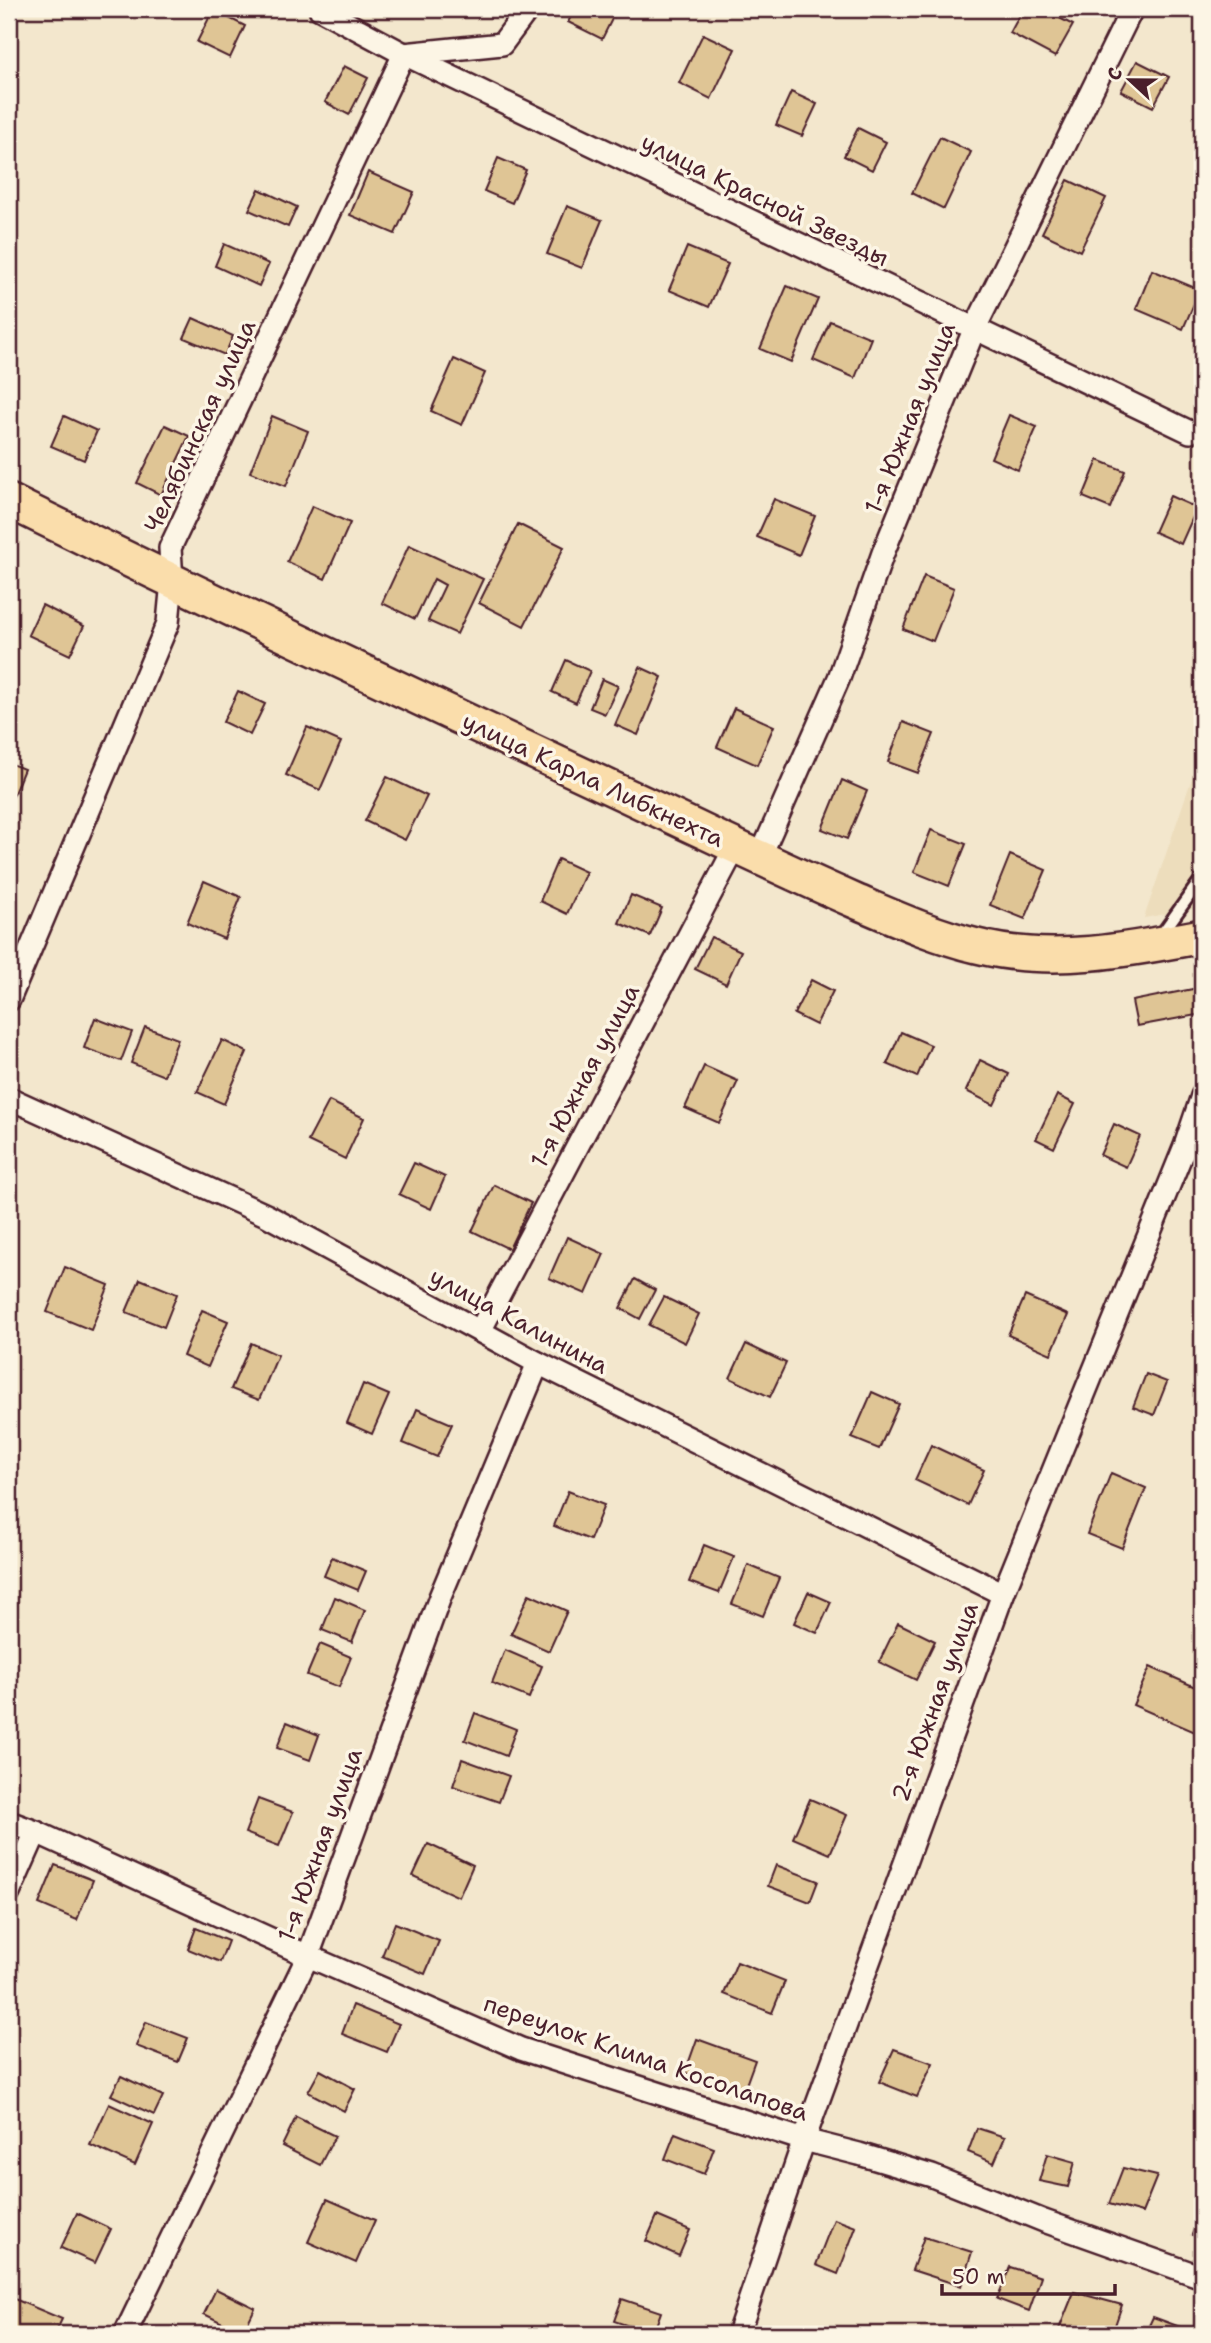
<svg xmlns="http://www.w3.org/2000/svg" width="1211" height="2343" font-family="'Shantell Sans',sans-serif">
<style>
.built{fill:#edddbc}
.building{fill:#dfc595;stroke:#4a1f2b;stroke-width:2}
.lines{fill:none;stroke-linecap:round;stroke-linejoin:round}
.lane-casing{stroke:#4a1f2b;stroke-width:16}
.street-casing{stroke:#4a1f2b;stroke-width:26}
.primary-casing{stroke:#4a1f2b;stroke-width:38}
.lane{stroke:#fcf5e5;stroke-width:10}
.street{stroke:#fcf5e5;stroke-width:21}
.primary{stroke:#faddab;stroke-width:33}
.labels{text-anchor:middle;stroke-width:7;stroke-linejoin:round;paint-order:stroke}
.street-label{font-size:24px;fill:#4a1f2b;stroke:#fcf5e5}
</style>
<rect width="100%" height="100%" fill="#f3e7cd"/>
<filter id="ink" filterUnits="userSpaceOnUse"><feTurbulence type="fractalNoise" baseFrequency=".0143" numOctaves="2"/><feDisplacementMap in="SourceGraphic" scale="14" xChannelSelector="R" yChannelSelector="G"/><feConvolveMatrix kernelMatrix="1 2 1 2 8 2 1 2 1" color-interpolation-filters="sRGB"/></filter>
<g filter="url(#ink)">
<polygon class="built" points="1202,749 1202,907 1144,918"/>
<g class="building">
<polygon points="575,9 617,9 602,39 568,22"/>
<polygon points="1023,9 1042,9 1073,25 1055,57 1010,33"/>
<polygon points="213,10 245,26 230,58 197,42"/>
<polygon points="703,34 735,49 711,99 679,83"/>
<polygon points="1137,61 1169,77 1153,107 1121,91"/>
<polygon points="344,66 368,78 349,115 325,102"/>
<polygon points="791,92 817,104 802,136 776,125"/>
<polygon points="858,128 886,142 872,170 844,156"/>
<polygon points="940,137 971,152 944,209 912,193"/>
<polygon points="498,158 526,170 512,203 484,191"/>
<polygon points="368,172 414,192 395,234 350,215"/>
<polygon points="1068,180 1106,198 1080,251 1042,233"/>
<polygon points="259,189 297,207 288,227 249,210"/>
<polygon points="567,206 602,220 582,268 547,254"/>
<polygon points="224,244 269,264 259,286 215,266"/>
<polygon points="687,247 728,264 709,307 669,290"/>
<polygon points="1152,270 1200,290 1183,329 1136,309"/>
<polygon points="787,286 818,299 791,362 760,349"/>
<polygon points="193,318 233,336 225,355 184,338"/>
<polygon points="830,321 871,338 855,378 813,360"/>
<polygon points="454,359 485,373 462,425 431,411"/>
<polygon points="1009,415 1037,427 1018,470 991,458"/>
<polygon points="64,416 97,431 84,460 51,446"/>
<polygon points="272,416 308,431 286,486 250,472"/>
<polygon points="165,425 189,436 161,495 137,483"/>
<polygon points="1098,460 1125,471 1110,508 1083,497"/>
<polygon points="1170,496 1197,508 1181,544 1154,532"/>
<polygon points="774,499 815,516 799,555 757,537"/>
<polygon points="312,506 350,523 325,579 287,562"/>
<polygon points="518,524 564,547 524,626 479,603"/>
<polygon points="409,545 483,579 457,634 428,621 445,585 434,579 415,619 382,603"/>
<polygon points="924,576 954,588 933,641 903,629"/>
<polygon points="42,605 84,626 70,655 28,635"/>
<polygon points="566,660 590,671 576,703 552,692"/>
<polygon points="640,667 662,677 638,735 615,725"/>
<polygon points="602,679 618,686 605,714 590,708"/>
<polygon points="238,691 265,704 250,735 223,722"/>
<polygon points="734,708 774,726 757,765 717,747"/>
<polygon points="903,722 934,734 918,773 888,762"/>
<polygon points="307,727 341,742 320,790 286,775"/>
<polygon points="9,763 24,769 13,796 9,794"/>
<polygon points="387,777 427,796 405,840 365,821"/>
<polygon points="842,780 867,791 847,839 822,829"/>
<polygon points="931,830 966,844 949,886 914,872"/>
<polygon points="1010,855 1046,870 1025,919 990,905"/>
<polygon points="558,859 586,872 567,914 540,901"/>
<polygon points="204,881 241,897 224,939 187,923"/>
<polygon points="631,895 662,908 650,936 619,923"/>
<polygon points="711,937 741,951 726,984 695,969"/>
<polygon points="811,980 833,991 816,1025 794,1014"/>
<polygon points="1198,988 1202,1014 1137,1026 1132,1001"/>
<polygon points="95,1018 132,1032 121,1061 84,1048"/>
<polygon points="145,1027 178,1039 164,1076 131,1063"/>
<polygon points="901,1032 931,1045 917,1077 887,1064"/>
<polygon points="222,1040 247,1052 224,1104 197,1092"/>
<polygon points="980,1060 1009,1074 994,1105 966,1091"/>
<polygon points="704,1066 738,1081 719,1123 685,1108"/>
<polygon points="1057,1095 1075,1104 1054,1148 1036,1139"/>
<polygon points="329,1101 364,1118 345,1159 308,1141"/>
<polygon points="1114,1124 1140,1136 1126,1167 1100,1155"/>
<polygon points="414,1163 445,1177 431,1209 399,1194"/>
<polygon points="494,1185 531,1203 509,1249 472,1231"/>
<polygon points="567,1237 604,1254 586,1294 549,1278"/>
<polygon points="65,1267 109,1285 91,1330 47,1312"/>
<polygon points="140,1279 177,1294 164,1327 126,1312"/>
<polygon points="635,1279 655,1290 640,1319 620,1308"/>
<polygon points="1025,1296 1068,1315 1051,1354 1008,1335"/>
<polygon points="664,1297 699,1314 685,1343 649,1325"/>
<polygon points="202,1310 228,1321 208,1367 183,1356"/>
<polygon points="251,1343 278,1355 259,1400 231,1389"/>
<polygon points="746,1344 786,1363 770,1397 730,1378"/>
<polygon points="1146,1374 1167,1382 1154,1415 1133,1407"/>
<polygon points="363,1384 389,1395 372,1434 347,1423"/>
<polygon points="872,1392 899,1404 879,1449 852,1438"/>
<polygon points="417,1409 452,1424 437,1457 403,1443"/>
<polygon points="931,1445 984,1470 968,1505 915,1480"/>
<polygon points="1111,1473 1146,1488 1122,1548 1087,1534"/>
<polygon points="568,1491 604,1505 590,1540 554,1526"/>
<polygon points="704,1545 734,1557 719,1593 689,1582"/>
<polygon points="332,1557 366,1571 358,1590 324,1576"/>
<polygon points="748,1565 779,1578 763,1616 732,1604"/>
<polygon points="808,1592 831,1602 817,1633 794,1623"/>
<polygon points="529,1594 567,1611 549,1651 511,1634"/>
<polygon points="335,1597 365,1610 352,1642 322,1630"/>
<polygon points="898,1623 935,1641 916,1680 879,1662"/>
<polygon points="320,1644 351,1657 339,1687 307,1675"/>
<polygon points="505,1650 542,1666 529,1698 492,1683"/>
<polygon points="1150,1667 1202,1690 1202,1735 1133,1705"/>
<polygon points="475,1713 516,1729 506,1756 465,1740"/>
<polygon points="287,1722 319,1735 310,1760 277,1748"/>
<polygon points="462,1759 509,1776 499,1802 453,1786"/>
<polygon points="258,1799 293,1812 279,1846 245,1833"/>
<polygon points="810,1799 847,1815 830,1854 793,1838"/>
<polygon points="428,1844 473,1865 459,1897 413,1876"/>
<polygon points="55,1865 93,1880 77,1920 39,1904"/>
<polygon points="776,1865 818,1881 810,1902 768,1886"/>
<polygon points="395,1923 439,1941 425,1974 382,1956"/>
<polygon points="196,1928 228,1941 220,1962 188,1949"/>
<polygon points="737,1962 785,1981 772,2013 724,1994"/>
<polygon points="353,2005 399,2024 387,2052 342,2034"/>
<polygon points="146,2022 188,2038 178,2062 136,2046"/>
<polygon points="697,2039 755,2060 743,2093 685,2073"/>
<polygon points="894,2049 933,2063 917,2097 879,2082"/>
<polygon points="320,2070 355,2089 344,2111 308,2092"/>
<polygon points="121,2076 163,2096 154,2115 111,2095"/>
<polygon points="109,2104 153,2124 135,2165 90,2145"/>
<polygon points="296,2117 335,2136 320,2165 282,2146"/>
<polygon points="977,2128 1005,2137 994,2163 968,2152"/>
<polygon points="675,2133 714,2148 704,2174 665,2159"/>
<polygon points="1047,2154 1075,2162 1068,2187 1039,2181"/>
<polygon points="1123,2168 1157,2176 1142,2213 1109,2204"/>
<polygon points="327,2199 375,2220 356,2263 308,2242"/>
<polygon points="1200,2212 1202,2213 1202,2239 1192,2235"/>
<polygon points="77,2213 111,2229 95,2263 61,2248"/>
<polygon points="657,2216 690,2230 679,2256 646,2241"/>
<polygon points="834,2219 856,2227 838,2274 816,2265"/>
<polygon points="924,2237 972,2252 961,2286 912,2270"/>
<polygon points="1010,2267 1041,2277 1029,2311 997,2299"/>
<polygon points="216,2289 255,2308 243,2333 204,2314"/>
<polygon points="1074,2292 1122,2305 1112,2334 1057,2334"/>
<polygon points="12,2298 62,2319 55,2334 9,2334 9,2306"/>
<polygon points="622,2299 661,2312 653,2334 614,2321"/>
<polygon points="1153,2317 1194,2332 1193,2334 1145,2334"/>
</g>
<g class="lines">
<defs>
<g id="lane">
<polyline points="1161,935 1202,878"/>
<polyline points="1185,1146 1202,1152"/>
</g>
<g id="street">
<polyline points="320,9 404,54 1190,432"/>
<polyline points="760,857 839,678 883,553 974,330 1132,9"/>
<polyline points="9,1000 168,623 172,581 170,548 404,54 502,44 528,9"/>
<polyline points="9,1098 266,1215 538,1363 1003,1594"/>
<polyline points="480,1331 736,846"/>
<polyline points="9,1822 36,1832 308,1956 521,2049 804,2140 859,2154 932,2176 1044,2221 1202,2277"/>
<polyline points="9,1893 36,1832"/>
<polyline points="125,2334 308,1956 440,1597 538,1363"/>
<polyline points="738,2334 804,2140 1003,1594 1185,1146 1202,1096"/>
</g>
<path id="primary" d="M9,501C219,605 431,704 643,803C714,836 784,870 855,901C895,918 935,936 977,946C1051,965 1129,950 1202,936"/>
</defs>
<use href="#lane" class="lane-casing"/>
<use href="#street" class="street-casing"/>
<use href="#primary" class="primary-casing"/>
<use href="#lane" class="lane"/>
<use href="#street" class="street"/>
<use href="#primary" class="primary"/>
</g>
</g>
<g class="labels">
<g class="street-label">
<text transform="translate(765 200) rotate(26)" y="8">улица Красной Звезды</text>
<text transform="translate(910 418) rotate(-68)" y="8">1-я Южная улица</text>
<text transform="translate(200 426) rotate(-65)" y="8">Челябинская улица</text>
<text transform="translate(593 780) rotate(25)" y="8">улица Карла Либкнехта</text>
<text transform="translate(585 1076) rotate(-62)" y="8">1-я Южная улица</text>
<text transform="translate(519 1321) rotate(28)" y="8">улица Калинина</text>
<text transform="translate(935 1702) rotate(-70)" y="8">2-я Южная улица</text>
<text transform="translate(320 1845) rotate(-70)" y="8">1-я Южная улица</text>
<text transform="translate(646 2058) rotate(19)" y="8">переулок Клима Косолапова</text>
</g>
</g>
<rect width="1211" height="2343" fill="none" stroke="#fcf5e5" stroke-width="35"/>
<rect x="18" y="18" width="1176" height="2308" fill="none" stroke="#4a1f2b" stroke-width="2.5" filter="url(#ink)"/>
<g transform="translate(1130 80) rotate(292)" stroke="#fcf5e5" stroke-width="5" paint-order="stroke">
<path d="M0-5L12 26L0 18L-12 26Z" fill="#4a1f2b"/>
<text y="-10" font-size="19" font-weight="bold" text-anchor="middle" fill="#4a1f2b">С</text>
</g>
<path d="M942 2284v10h173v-10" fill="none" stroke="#4a1f2b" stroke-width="3.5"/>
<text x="952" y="2284" font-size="21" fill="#4a1f2b" stroke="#fcf5e5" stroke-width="5" paint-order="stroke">50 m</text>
</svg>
